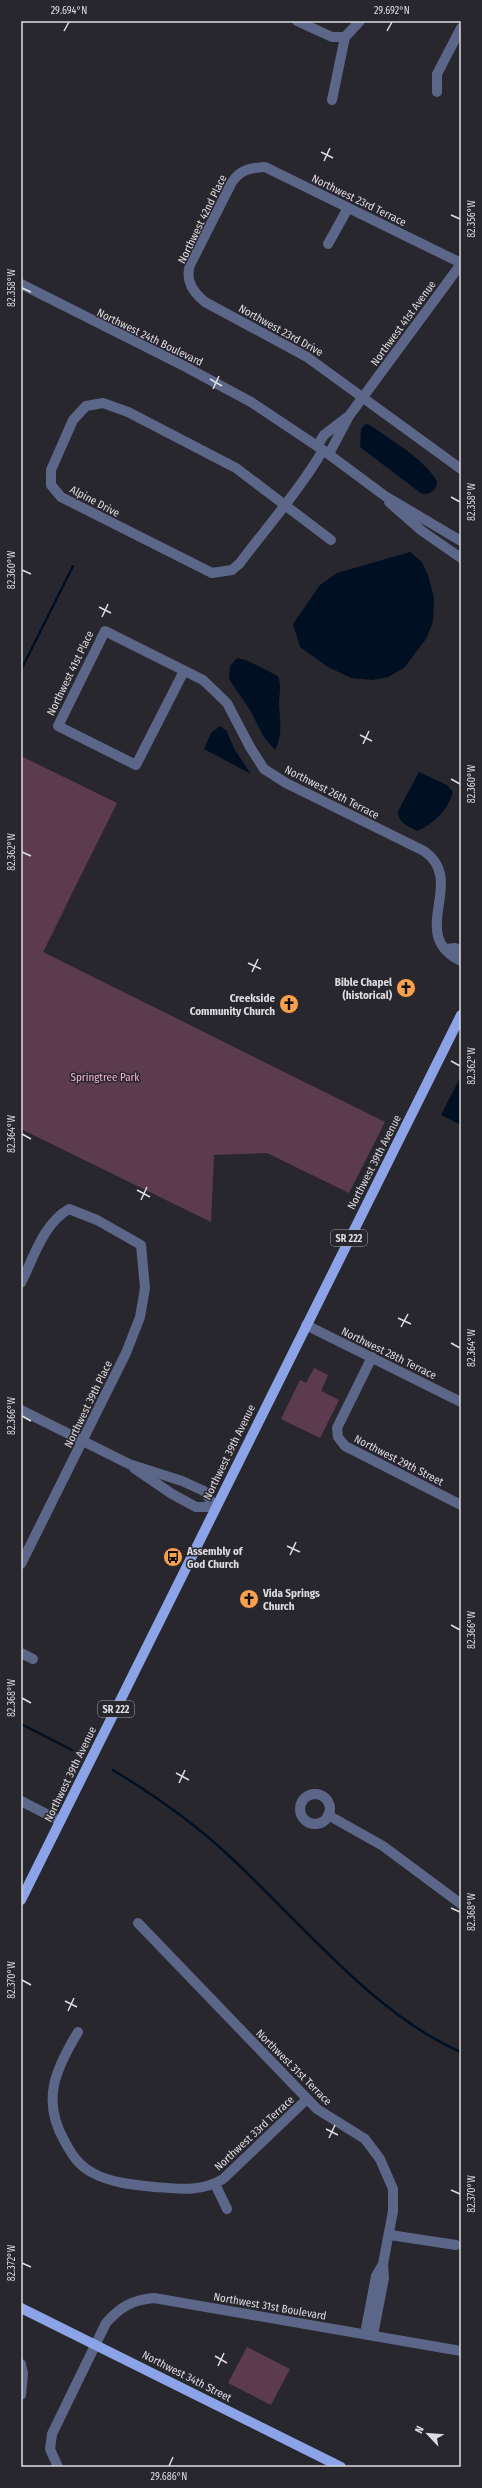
<svg xmlns="http://www.w3.org/2000/svg" width="482" height="2488" font-family="'Fira Sans Condensed',sans-serif">
<style>
.green{fill:#5d3b4e}
.water{fill:#001022}
.lines{fill:none;stroke-linecap:round;stroke-linejoin:round}
.stream{stroke:#001022;stroke-width:2.5}
.minor{stroke:#5b6688;stroke-width:10}
.major{stroke:#8ca3e8;stroke-width:10}
.ticks{fill:none;stroke:#dddde1;stroke-width:1.5}
.labels{text-anchor:middle;stroke-width:3;stroke-linejoin:round;paint-order:stroke}
.shield{fill:#29272e;stroke:#a7a6ab;stroke-width:1}
.shield-label{font-size:10px;font-weight:bold;fill:#dddde1}
.street-label{font-size:11px;fill:#dddde1;stroke:#29272e}
.poi-label{font-size:11px;font-weight:bold;fill:#dddde1;stroke:#29272e;text-anchor:end}
.park-label{font-size:11px;fill:#f8b4d9;stroke:#29272e}
.neatline{fill:none;stroke:#dddde1;stroke-width:1.5}
.ticks-label{font-size:10px;text-anchor:middle;fill:#dddde1}
</style>
<rect width="100%" height="100%" fill="#29272e"/>
<g class="green">
<polygon points="21,756 117,803 43,952 385,1122 349,1193 267,1153 214,1155 211,1222 21,1129"/>
<polygon points="314,1368 328,1375 321,1391 339,1400 320,1438 281,1419 300,1380 306,1383"/>
<polygon points="247,2347 290,2369 271,2405 228,2383"/>
</g>
<g class="water">
<path d="M365,424L370,425C392,441 422,457 437,481C437,491 431,494 422,494L360,447L361,429Z"/>
<polygon points="410,552 422,562 428,575 434,597 433,622 426,639 404,668 388,677 372,680 351,678 328,667 300,647 293,624 320,585 337,573"/>
<path d="M237,658L246,660L278,676C282,687 279,693 279,704C280,721 283,734 275,750L263,736L250,710L229,679L230,666Z"/>
<polygon points="220,726 226,730 235,750 251,774 204,749 211,733"/>
<path d="M419,772L447,785L453,792C448,810 434,824 417,831C408,826 398,823 398,811Z"/>
<polygon points="461,1076 461,1125 441,1115"/>
</g>
<g class="lines">
<g class="stream">
<polyline points="21,670 73,566"/>
<polyline points="21,1724 72,1750"/>
<path d="M113,1770C154,1795 192,1821 227,1854C297,1918 374,2015 461,2052"/>
</g>
<g class="minor">
<polyline points="297,21 332,37 345,37"/>
<polyline points="437,92 437,74 461,28"/>
<polyline points="332,100 345,37 360,21"/>
<polyline points="328,244 348,208"/>
<path d="M461,263L265,167C251,168 241,169 232,182L190,265C185,281 193,292 205,302L307,357L461,469"/>
<polyline points="21,284 186,367 251,402 323,450 385,496 461,541"/>
<polyline points="317,446 324,435 346,418"/>
<path d="M323,450C301,488 267,527 240,563L232,570L212,573L61,497L51,485V470L73,420L86,406L103,403L128,412L236,468L331,540"/>
<polyline points="329,454 349,416 461,264"/>
<polyline points="389,502 422,531 461,558"/>
<path d="M184,671L136,765L58,726L105,631L203,680L227,703L250,747L264,769L286,783L424,851C468,882 406,934 461,961"/>
<polyline points="447,949 455,948 461,951"/>
<path d="M21,1283C34,1257 43,1224 69,1209L97,1220L141,1245L145,1288L140,1317L126,1353L21,1564"/>
<polyline points="306,1325 461,1402"/>
<polyline points="372,1357 337,1428 338,1437 345,1446 461,1505"/>
<polyline points="21,1410 129,1464 182,1481 204,1491 215,1507"/>
<polyline points="134,1468 172,1494 196,1507 215,1507"/>
<polyline points="21,1653 33,1659"/>
<circle cx="315" cy="1809" r="15"/>
<polyline points="21,1801 60,1821"/>
<polyline points="328,1815 383,1846 461,1904"/>
<polyline points="138,1923 317,2109 365,2139 380,2159 393,2189 393,2211 383,2264 376,2276 365,2334"/>
<path d="M78,2032C55,2070 41,2101 65,2142C72,2155 79,2166 93,2173C111,2183 135,2185 155,2187C179,2189 202,2192 223,2179L307,2099"/>
<polyline points="215,2184 227,2209"/>
<polyline points="390,2235 456,2245"/>
<polyline points="373,2335 384,2278 383,2264"/>
<polyline points="21,2364 23,2374 21,2395"/>
<path d="M58,2467L50,2449L52,2434L106,2323C120,2307 132,2300 154,2298L461,2351"/>
</g>
<g class="major">
<polyline points="21,1900 461,1015"/>
<polyline points="21,2308 341,2467"/>
</g>
</g>
<path class="ticks" d="M64,31L69,22M387,31L392,22M321,152L333,158M324,161L330,148M451,215L460,219M22,288L31,292M210,379L222,386M213,389L219,376M451,497L460,502M22,570L31,574M99,607L111,613M102,617L108,604M360,735L372,741M363,744L369,731M451,779L460,784M22,852L31,856M248,963L261,969M252,972L258,959M451,1061L460,1066M22,1134L31,1139M137,1190L150,1197M141,1200L147,1187M398,1318L411,1324M401,1327L408,1314M451,1343L460,1348M22,1416L31,1421M287,1546L300,1552M290,1555L296,1542M451,1625L460,1630M22,1698L31,1703M176,1773L189,1780M179,1783L185,1770M451,1908L460,1912M22,1980L31,1985M65,2001L77,2007M68,2011L74,1998M326,2129L338,2135M329,2138L335,2125M451,2190L460,2194M22,2263L31,2267M215,2356L227,2363M218,2366L224,2353M169,2466L173,2457"/>
<defs>
<symbol id="church-disc" viewBox="-11 -11 22 22"><circle r="9.5" fill="#f9a04d" stroke="#29272e"/><path d="M-1.2-6h2.4v3.5h3.3v2.4h-3.3V6h-2.4V-.1h-3.3v-2.4h3.3Z" fill="#111"/></symbol>
<symbol id="bus-disc" viewBox="-11 -11 22 22"><circle r="9.5" fill="#f9a04d" stroke="#29272e"/><path d="M-5-6H5V4H4V6H2V4H-2V6H-4V4H-5ZM-3.5-4V0h7V-4ZM-3.5 1.2v1.5H-2V1.2ZM2 1.2v1.5H3.5V1.2Z" fill="#111"/></symbol>
</defs>
<g fill-rule="evenodd">
<use href="#church-disc" x="395" y="977" width="22" height="22"/>
<use href="#church-disc" x="278" y="993" width="22" height="22"/>
<use href="#bus-disc" x="162" y="1546" width="22" height="22"/>
<use href="#church-disc" x="238" y="1588" width="22" height="22"/>
</g>
<g class="labels">
<g class="shield">
<rect x="331" y="1230" width="36" height="16" rx="3"/>
<rect x="98" y="1701" width="36" height="16" rx="3"/>
</g>
<g class="shield-label">
<text x="349" y="1242">SR 222</text>
<text x="116" y="1713">SR 222</text>
</g>
<g class="street-label">
<text transform="translate(359 200) rotate(26)" y="4">Northwest 23rd Terrace</text>
<text transform="translate(202 219) rotate(-64)" y="4">Northwest 42nd Place</text>
<text transform="translate(403 323) rotate(-54)" y="4">Northwest 41st Avenue</text>
<text transform="translate(281 330) rotate(29)" y="4">Northwest 23rd Drive</text>
<text transform="translate(150 337) rotate(26)" y="4">Northwest 24th Boulevard</text>
<text transform="translate(95 501) rotate(28)" y="4">Alpine Drive</text>
<text transform="translate(70 673) rotate(-64)" y="4">Northwest 41st Place</text>
<text transform="translate(332 792) rotate(27)" y="4">Northwest 26th Terrace</text>
<text transform="translate(374 1162) rotate(-63)" y="4">Northwest 39th Avenue</text>
<text transform="translate(389 1353) rotate(26)" y="4">Northwest 28th Terrace</text>
<text transform="translate(88 1404) rotate(-64)" y="4">Northwest 39th Place</text>
<text transform="translate(229 1452) rotate(-64)" y="4">Northwest 39th Avenue</text>
<text transform="translate(399 1460) rotate(27)" y="4">Northwest 29th Street</text>
<text transform="translate(70 1774) rotate(-64)" y="4">Northwest 39th Avenue</text>
<text transform="translate(294 2067) rotate(45)" y="4">Northwest 31st Terrace</text>
<text transform="translate(254 2133) rotate(-43)" y="4">Northwest 33rd Terrace</text>
<text transform="translate(270 2306) rotate(10)" y="4">Northwest 31st Boulevard</text>
<text transform="translate(187 2376) rotate(27)" y="4">Northwest 34th Street</text>
</g>
<g class="poi-label">
<text x="392" y="986">Bible Chapel<tspan x="392" dy="13">(historical)</tspan></text>
<text x="275" y="1002">Creekside<tspan x="275" dy="13">Community Church</tspan></text>
<text x="187" y="1555" text-anchor="start">Assembly of<tspan x="187" dy="13">God Church</tspan></text>
<text x="263" y="1597" text-anchor="start">Vida Springs<tspan x="263" dy="13">Church</tspan></text>
</g>
<g class="park-label">
<text x="105" y="1081">Springtree Park</text>
</g>
</g>
<rect width="482" height="2488" fill="none" stroke="#29272e" stroke-width="44"/>
<g transform="translate(428 2434) rotate(296)" stroke="#29272e" stroke-width="3" paint-order="stroke">
<path d="M0-3L7 15L0 10L-7 15Z" fill="#dddde1"/>
<text y="-6" font-size="11" font-weight="bold" text-anchor="middle" fill="#dddde1">N</text>
</g>
<rect x="22" y="22" width="438" height="2444" class="neatline"/>
<g class="ticks-label">
<text x="69" y="14">29.694°N</text>
<text x="392" y="14">29.692°N</text>
<text transform="translate(471 219) rotate(-90)" y="4">82.356°W</text>
<text transform="translate(11 288) rotate(-90)" y="4">82.358°W</text>
<text transform="translate(471 502) rotate(-90)" y="4">82.358°W</text>
<text transform="translate(11 570) rotate(-90)" y="4">82.360°W</text>
<text transform="translate(471 784) rotate(-90)" y="4">82.360°W</text>
<text transform="translate(11 852) rotate(-90)" y="4">82.362°W</text>
<text transform="translate(471 1066) rotate(-90)" y="4">82.362°W</text>
<text transform="translate(11 1134) rotate(-90)" y="4">82.364°W</text>
<text transform="translate(471 1348) rotate(-90)" y="4">82.364°W</text>
<text transform="translate(11 1416) rotate(-90)" y="4">82.366°W</text>
<text transform="translate(471 1630) rotate(-90)" y="4">82.366°W</text>
<text transform="translate(11 1698) rotate(-90)" y="4">82.368°W</text>
<text transform="translate(471 1912) rotate(-90)" y="4">82.368°W</text>
<text transform="translate(11 1980) rotate(-90)" y="4">82.370°W</text>
<text transform="translate(471 2194) rotate(-90)" y="4">82.370°W</text>
<text transform="translate(11 2263) rotate(-90)" y="4">82.372°W</text>
<text x="169" y="2480">29.686°N</text>
</g>
</svg>
